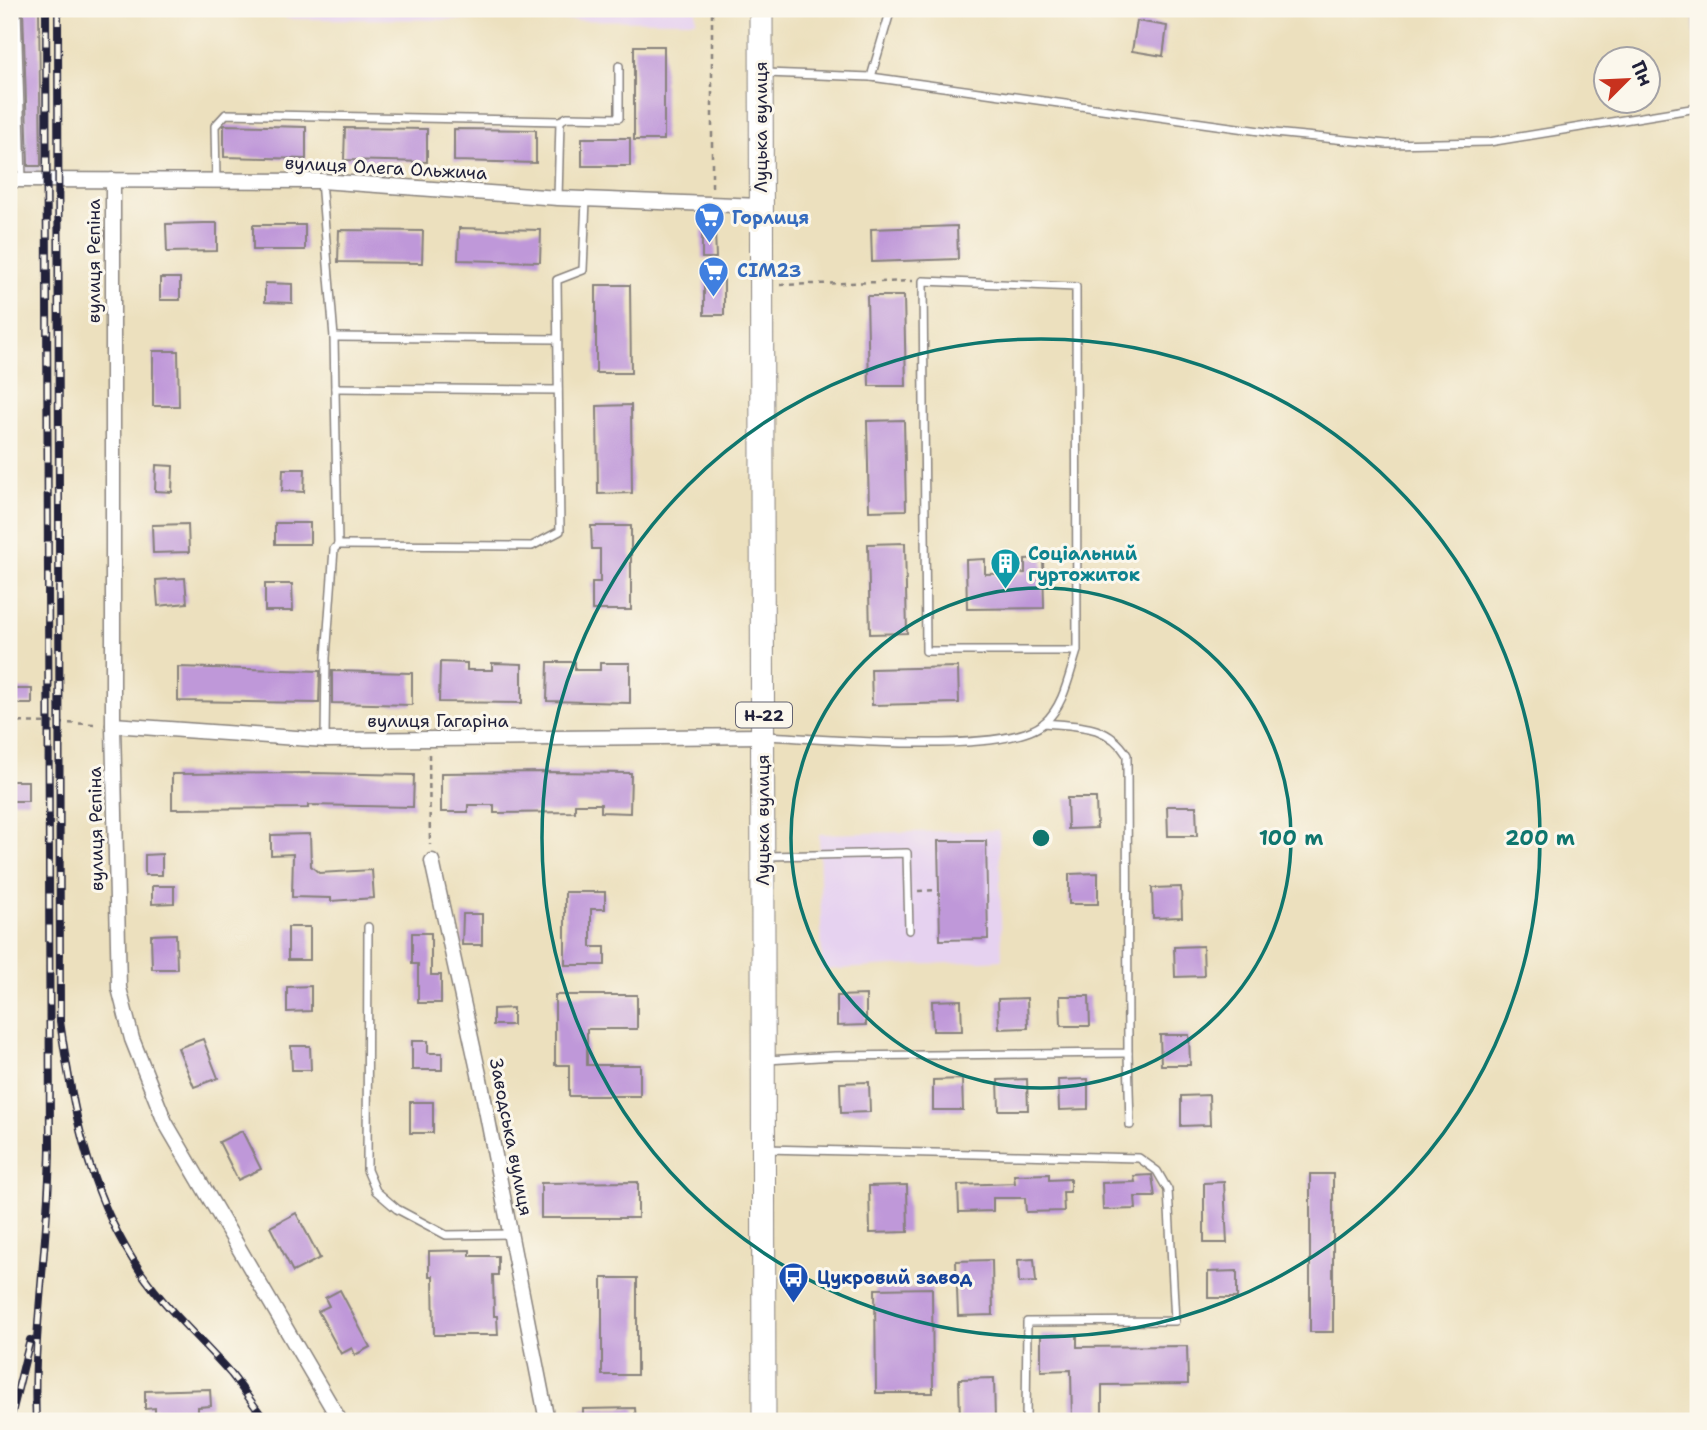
<svg xmlns="http://www.w3.org/2000/svg" width="1707" height="1430" font-family="'Shantell Sans',sans-serif">
<style>
.built{fill:#e6d2f0}
.industrial{fill:#c8bfd8}
.building{fill:#bf98d9}
.lines{fill:none;stroke-linecap:round;stroke-linejoin:round}
.lane-casing{stroke:#87817c;stroke-width:10}
.street-casing{stroke:#87817c;stroke-width:17}
.primary-casing{stroke:#87817c;stroke-width:25}
.path{stroke:#87817c;stroke-width:2.5;stroke-dasharray:5 5;stroke-linecap:butt}
.lane{stroke:#fff;stroke-width:7}
.street{stroke:#fff;stroke-width:14}
.primary{stroke:#fff;stroke-width:23}
.rail-casing{stroke:#22223b;stroke-width:8}
.rail{stroke:#fbf7ec;stroke-width:5;stroke-dasharray:16;stroke-linecap:butt}
.ring{fill:none;stroke:#0f766e;stroke-width:3.5}
.labels{text-anchor:middle;stroke-width:6;stroke-linejoin:round;paint-order:stroke}
.shield{fill:#fbf7ec;stroke:#636270;stroke-width:2}
.shield-label{font-size:16px;font-weight:bold;fill:#22223b}
.street-label{font-size:18px;fill:#22223b;stroke:#fbf7ec}
.shop-label{font-size:18px;font-weight:bold;fill:#366cbe;stroke:#fbf7ec;text-anchor:start}
.culture-label{font-size:18px;font-weight:bold;fill:#0d838f;stroke:#fbf7ec;text-anchor:start}
.transit-label{font-size:18px;font-weight:bold;fill:#164399;stroke:#fbf7ec;text-anchor:start}
.centre{fill:#0f766e;stroke:#fbf7ec;stroke-width:3.5}
.ring-label{font-size:21px;text-anchor:middle;font-weight:bold;fill:#0f766e;stroke:#fbf7ec;stroke-width:6;stroke-linejoin:round;paint-order:stroke}
</style>
<rect width="100%" height="100%" fill="#fbf7ec"/>
<filter id="ink" filterUnits="userSpaceOnUse"><feTurbulence type="fractalNoise" baseFrequency=".0143" numOctaves="2"/><feDisplacementMap in="SourceGraphic" scale="14" xChannelSelector="R" yChannelSelector="G"/><feConvolveMatrix kernelMatrix="1 2 1 2 8 2 1 2 1" color-interpolation-filters="sRGB"/></filter>
<filter id="wash" filterUnits="userSpaceOnUse"><feTurbulence type="fractalNoise" baseFrequency=".00686" numOctaves="4" result="noise"/><feDisplacementMap in="SourceGraphic" scale="28" xChannelSelector="R" yChannelSelector="G"/><feGaussianBlur stdDeviation="1.57" result="paint"/><feColorMatrix in="noise" values="0 0 0 0 0 0 0 0 0 0 0 0 0 0 0 0 0 1.4 0 .05"/><feComposite in="paint" operator="in"/></filter>
<g filter="url(#wash)">
<rect width="100%" height="100%" fill="#ece0be"/>
<g class="built">
<polygon points="286,9 696,9 696,21 286,19"/>
<polygon points="999,830 1002,960 822,970 819,834"/>
</g>
<g class="industrial">
<polygon points="9,9 39,9 41,166 38,176 9,177"/>
<polygon points="1693,9 1698,9 1698,128 1697,108"/>
</g>
<g id="blocks">
<g class="building">
<polygon points="23,9 39,9 41,166 28,166"/>
<polygon points="1137,21 1167,26 1163,56 1132,51"/>
<rect x="634" y="46" width="30" height="94"/>
<polygon points="224,125 306,127 306,159 224,157"/>
<polygon points="345,128 427,129 427,162 344,160"/>
<polygon points="454,129 536,130 536,163 454,161"/>
<rect x="582" y="138" width="48" height="28"/>
<polygon points="204,223 217,223 217,251 167,252 166,224"/>
<rect x="253" y="225" width="52" height="25"/>
<polygon points="957,226 958,259 872,262 871,229"/>
<polygon points="459,228 541,230 540,262 458,260"/>
<polygon points="339,230 423,231 422,263 338,262"/>
<polygon points="702,231 715,231 716,258 702,258"/>
<rect x="160" y="278" width="20" height="22"/>
<rect x="704" y="280" width="20" height="35"/>
<polygon points="265,283 292,284 292,303 265,302"/>
<polygon points="596,285 630,285 631,373 596,373"/>
<polygon points="867,296 904,296 906,386 869,386"/>
<polygon points="153,351 178,351 179,406 153,406"/>
<polygon points="631,405 632,493 598,494 597,406"/>
<polygon points="904,420 906,510 869,511 867,421"/>
<polygon points="156,465 173,466 172,492 155,491"/>
<polygon points="283,469 305,469 304,492 282,491"/>
<rect x="275" y="523" width="35" height="21"/>
<polygon points="188,524 189,552 153,553 152,525"/>
<polygon points="591,526 631,526 631,610 592,610 592,582 600,582 600,549 592,549"/>
<polygon points="905,543 907,633 870,634 868,544"/>
<polygon points="1043,558 1044,608 967,609 966,560 985,559 985,574 1025,573 1025,559"/>
<polygon points="185,578 187,603 158,606 156,580"/>
<polygon points="265,584 292,584 293,611 265,611"/>
<polygon points="440,662 467,663 467,670 492,670 492,663 522,664 522,703 439,702"/>
<polygon points="548,662 575,662 575,670 600,670 600,663 630,663 630,703 547,701"/>
<polygon points="178,667 320,671 319,703 178,701"/>
<polygon points="958,667 959,703 872,705 871,669"/>
<polygon points="332,671 412,673 412,705 332,703"/>
<rect x="9" y="689" width="23" height="15"/>
<polygon points="548,772 631,773 630,813 601,812 601,804 575,804 575,812 494,813 494,805 468,805 468,812 441,812 441,773"/>
<polygon points="312,773 414,775 413,807 308,805 308,808 172,809 172,774"/>
<rect x="9" y="781" width="19" height="20"/>
<polygon points="1067,798 1096,798 1097,828 1068,829"/>
<polygon points="1167,806 1196,806 1197,836 1168,836"/>
<polygon points="310,834 311,866 319,873 372,870 374,898 331,901 331,898 292,897 293,854 271,855 271,835"/>
<polygon points="938,841 986,841 988,939 940,940"/>
<polygon points="162,854 162,875 145,875 145,855"/>
<polygon points="1098,873 1098,904 1069,904 1069,874"/>
<polygon points="152,886 174,886 174,903 152,904"/>
<polygon points="1181,887 1182,917 1153,918 1152,888"/>
<polygon points="565,892 605,892 605,909 591,909 591,947 605,947 605,965 565,965"/>
<polygon points="463,914 482,914 482,945 462,945"/>
<rect x="288" y="927" width="22" height="33"/>
<polygon points="412,933 431,933 431,975 441,975 441,1003 418,1003 418,964 412,964"/>
<polygon points="176,934 177,969 152,969 151,935"/>
<polygon points="1203,946 1204,976 1175,977 1174,947"/>
<polygon points="311,986 311,1011 287,1012 287,987"/>
<polygon points="555,995 637,995 637,1029 587,1029 587,1065 640,1065 640,1096 569,1096 569,1065 555,1065"/>
<polygon points="866,995 866,1025 837,1026 837,996"/>
<polygon points="1060,996 1089,996 1090,1026 1061,1026"/>
<polygon points="1027,998 1028,1028 999,1029 998,999"/>
<polygon points="961,1000 962,1031 933,1031 932,1001"/>
<polygon points="513,1008 513,1025 493,1025 493,1009"/>
<polygon points="1160,1035 1189,1035 1190,1065 1161,1065"/>
<polygon points="203,1039 218,1078 194,1087 178,1048"/>
<polygon points="412,1041 428,1041 428,1053 442,1053 442,1070 412,1070"/>
<polygon points="291,1046 310,1046 311,1070 292,1070"/>
<polygon points="962,1079 963,1110 933,1110 933,1080"/>
<polygon points="1027,1079 1028,1110 999,1110 998,1080"/>
<polygon points="1088,1079 1088,1109 1059,1110 1058,1080"/>
<polygon points="869,1082 870,1112 841,1113 840,1083"/>
<polygon points="1209,1095 1210,1125 1181,1126 1181,1096"/>
<rect x="410" y="1102" width="23" height="31"/>
<polygon points="242,1131 261,1169 238,1180 219,1142"/>
<polygon points="1049,1174 1049,1180 1070,1179 1070,1192 1063,1192 1064,1211 1026,1212 1025,1198 993,1198 993,1211 959,1212 958,1185 1015,1183 1014,1175"/>
<rect x="1310" y="1174" width="23" height="158"/>
<polygon points="1152,1175 1155,1197 1135,1197 1136,1209 1103,1210 1102,1183 1135,1182 1134,1176"/>
<polygon points="638,1182 638,1218 541,1218 541,1183"/>
<polygon points="1224,1182 1227,1243 1204,1243 1204,1183"/>
<polygon points="907,1185 908,1232 870,1233 869,1186"/>
<polygon points="296,1213 320,1258 293,1272 270,1227"/>
<polygon points="470,1250 470,1256 498,1256 498,1275 493,1275 494,1316 497,1316 498,1335 434,1335 433,1276 429,1276 429,1251"/>
<polygon points="1034,1259 1036,1282 1019,1283 1018,1260"/>
<polygon points="992,1260 993,1315 958,1316 956,1261"/>
<polygon points="1237,1271 1237,1298 1208,1298 1208,1272"/>
<rect x="602" y="1278" width="35" height="97"/>
<polygon points="932,1288 933,1393 876,1393 875,1289"/>
<polygon points="340,1290 370,1347 355,1355 352,1348 341,1354 318,1311 329,1306 325,1298"/>
<polygon points="1041,1335 1077,1335 1077,1347 1187,1346 1188,1384 1102,1385 1102,1421 1072,1421 1071,1370 1041,1371"/>
<polygon points="994,1378 995,1421 960,1421 959,1379"/>
<polygon points="210,1389 211,1406 198,1407 198,1421 155,1421 155,1408 145,1409 145,1391"/>
<polygon points="635,1408 636,1421 583,1421 583,1409"/>
</g>
</g>
</g>
<g filter="url(#ink)">
<use href="#blocks" fill-opacity="0" stroke="#87817c" stroke-width="2"/>
<g class="lines">
<defs>
<g id="lane">
<polyline points="17,9 22,180"/>
<polyline points="766,73 871,77 1274,133 1387,144 1489,142 1697,108"/>
<polyline points="871,77 891,9"/>
<polyline points="560,121 567,117 619,118 619,66"/>
<polyline points="216,180 215,126 226,114 560,121 558,198"/>
<polyline points="321,181 334,337 338,545 334,549 326,658 325,740"/>
<polyline points="334,337 557,339"/>
<polyline points="335,388 558,390"/>
<polyline points="338,545 532,546 560,531 557,280 583,270 586,200"/>
<path d="M765,736C821,738 1006,757 1044,723C1064,706 1069,675 1077,651L1076,287L923,281L926,651H1077"/>
<polyline points="768,856 907,853 909,930"/>
<polyline points="368,927 367,1170 376,1191 397,1209 446,1235 510,1234"/>
<polyline points="1128,1053 1130,1125"/>
<path d="M767,1060L835,1056L1128,1053L1127,755C1108,724 1078,726 1044,723"/>
<polyline points="765,1149 1139,1158 1157,1171 1168,1190 1175,1321 1027,1322 1026,1421"/>
</g>
<g id="street">
<polyline points="9,180 321,181 558,198 760,206"/>
<polyline points="113,180 113,725 119,988 132,1039 165,1122 340,1421"/>
<polyline points="113,725 325,740 764,736"/>
<polyline points="432,861 480,1079 547,1421"/>
</g>
<polyline id="primary" points="761,9 764,1421"/>
</defs>
<use href="#lane" class="lane-casing"/>
<use href="#street" class="street-casing"/>
<use href="#primary" class="primary-casing"/>
<g class="path">
<polyline points="712,187 712,9"/>
<polyline points="780,285 913,281"/>
<polyline points="9,722 99,724"/>
<polyline points="429,754 430,845"/>
<polyline points="918,891 939,890"/>
</g>
<use href="#lane" class="lane"/>
<use href="#street" class="street"/>
<use href="#primary" class="primary"/>
<defs>
<g id="rail">
<path d="M58,9L60,1021C72,1105 87,1187 133,1260C159,1303 198,1336 231,1374C243,1389 254,1406 266,1421"/>
<polyline points="10,1421 30,1340"/>
<path d="M36,1421C32,1330 49,1239 50,1148L46,9"/>
</g>
</defs>
<use href="#rail" class="rail-casing"/>
<use href="#rail" class="rail"/>
</g>
</g>
<g class="ring">
<circle cx="1041" cy="838" r="250"/>
<circle cx="1041" cy="838" r="499"/>
</g>
<defs>
<symbol id="supermarket-pin" viewBox="-11 -11 22 30"><path d="M0 17L-7.5 6A9.5 9.5 0 1 1 7.5 6Z" fill="#3f7fe0" stroke="#fbf7ec"/><path d="M-6-5.5h2.5l.6 2H6L4.5 2H-2.5L-4.4-4H-6ZM-1.5 3.2a1.3 1.3 0 1 0 .1 0ZM3 3.2a1.3 1.3 0 1 0 .1 0Z" fill="#fff"/></symbol>
<symbol id="building-pin" viewBox="-11 -11 22 30"><path d="M0 17L-7.5 6A9.5 9.5 0 1 1 7.5 6Z" fill="#0f9aa8" stroke="#fbf7ec"/><path d="M-4-6H4V6H1V3H-1V6H-4ZM-2.5-4.3h1.7v1.8h-1.7ZM.8-4.3h1.7v1.8H.8ZM-2.5-1h1.7V.8h-1.7ZM.8-1h1.7V.8H.8Z" fill="#fff"/></symbol>
<symbol id="bus-pin" viewBox="-11 -11 22 30"><path d="M0 17L-7.5 6A9.5 9.5 0 1 1 7.5 6Z" fill="#1a4fb4" stroke="#fbf7ec"/><path d="M-5-6H5V4H4V6H2V4H-2V6H-4V4H-5ZM-3.5-4V0h7V-4ZM-3.5 1.2v1.5H-2V1.2ZM2 1.2v1.5H3.5V1.2Z" fill="#fff"/></symbol>
</defs>
<g fill-rule="evenodd">
<use href="#supermarket-pin" x="692" y="200" width="35" height="47"/>
<use href="#supermarket-pin" x="696" y="254" width="35" height="47"/>
<use href="#building-pin" x="988" y="546" width="35" height="47"/>
<use href="#bus-pin" x="776" y="1260" width="35" height="47"/>
</g>
<g class="labels">
<rect class="shield" x="736" y="702.5" width="56" height="25" rx="5"/>
<g class="shield-label">
<text x="764" y="721">Н-22</text>
</g>
<g class="street-label">
<text transform="translate(761 127) rotate(-90)" y="6">Луцька вулиця</text>
<text transform="translate(386 168) rotate(3)" y="6">вулиця Олега Ольжича</text>
<text transform="translate(94 261) rotate(-90)" y="6">вулиця Рєпіна</text>
<text x="438" y="727">вулиця Гагаріна</text>
<text transform="translate(763 820) rotate(-90)" y="6">Луцька вулиця</text>
<text transform="translate(96 829) rotate(-91)" y="6">вулиця Рєпіна</text>
<text transform="translate(511 1137) rotate(79)" y="6">Заводська вулиця</text>
</g>
<g class="shop-label">
<text x="732" y="224">Горлиця</text>
<text x="737" y="277">СІМ23</text>
</g>
<g class="culture-label">
<text x="1028" y="560">Соціальний<tspan x="1028" dy="21">гуртожиток</tspan></text>
</g>
<g class="transit-label">
<text x="817" y="1284">Цукровий завод</text>
</g>
</g>
<circle cx="1041" cy="838" r="10" class="centre"/>
<g class="ring-label">
<text x="1291" y="845">100 m</text>
<text x="1540" y="845">200 m</text>
</g>
<rect width="1707" height="1430" fill="none" stroke="#fbf7ec" stroke-width="35"/>
<g transform="translate(1627 80) rotate(66)"><circle r="33" fill="#fbf7ec" stroke="#a4a2a5" stroke-width="2"/>
<path d="M0-5L12 26L0 18L-12 26Z" fill="#c8321e"/>
<text y="-10" font-size="19" font-weight="bold" text-anchor="middle" fill="#22223b">Пн</text>
</g>
</svg>
